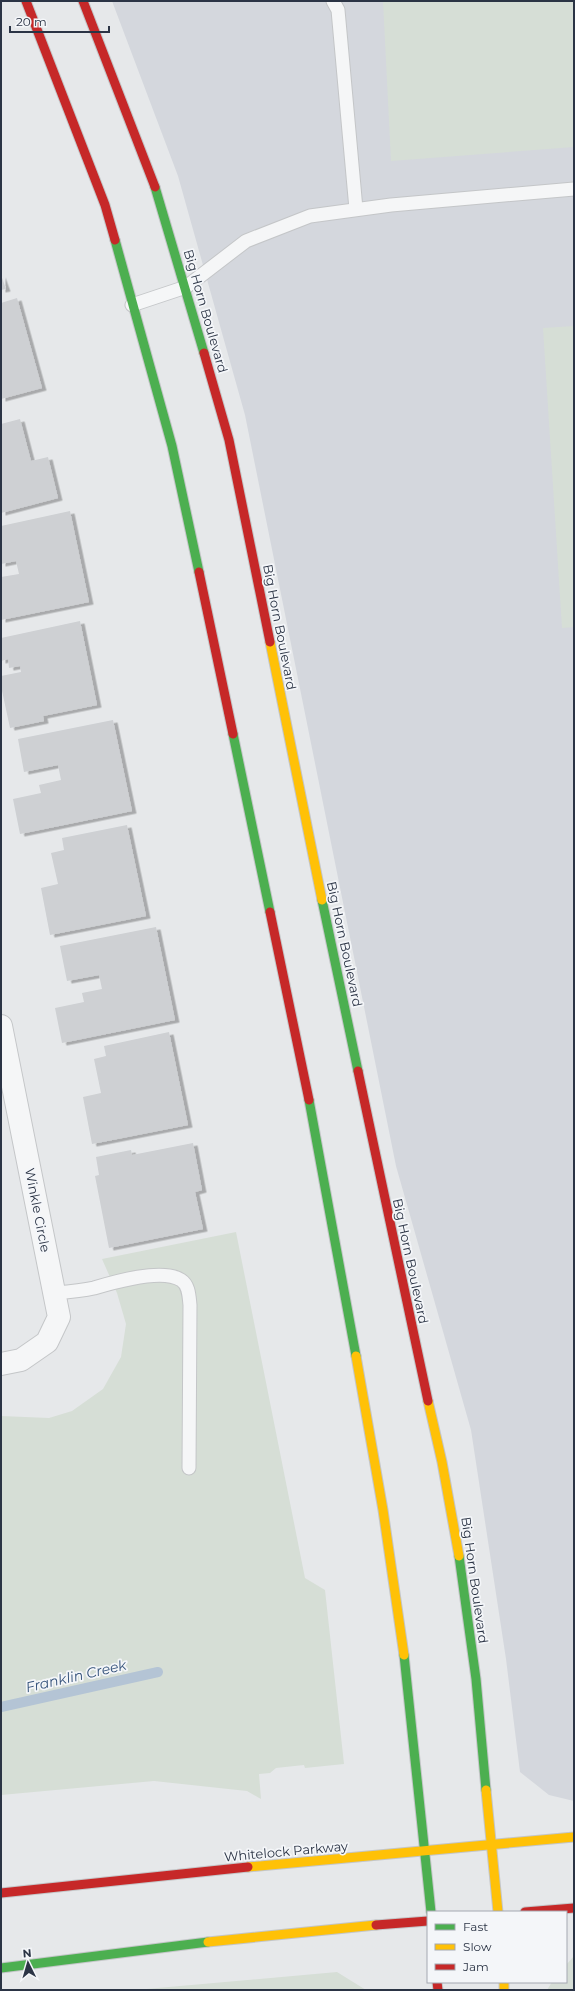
<svg xmlns="http://www.w3.org/2000/svg" width="575" height="1991" font-family="Montserrat,sans-serif">
<style>
.built{fill:#d4d7dd}
.green{fill:#d6ded6}
.lines{fill:none;stroke-linecap:round;stroke-linejoin:round}
.stream{stroke:#b4c4d5;stroke-width:10}
.building{fill:#ced0d3;filter:url(#shadow)}
.lane-casing{stroke:#c4c6c8;stroke-width:15}
.street-casing{stroke:#c4c6c8;stroke-width:24}
.fast-casing{stroke:#c4c6c8;stroke-width:11}
.slow-casing{stroke:#c4c6c8;stroke-width:11}
.jam-casing{stroke:#c4c6c8;stroke-width:11}
.lane{stroke:#f5f6f7;stroke-width:13}
.street{stroke:#f5f6f7;stroke-width:22}
.fast{stroke:#4caf50;stroke-width:9}
.slow{stroke:#ffc107;stroke-width:9}
.jam{stroke:#c62828;stroke-width:9}
.labels{text-anchor:middle;stroke-width:3.5;stroke-linejoin:round;paint-order:stroke}
.street-label{font-size:13px;fill:#2b3445;stroke:#f4f6f9}
.water-label{font-size:14px;font-style:italic;fill:#34527a;stroke:#f4f6f9}
</style>
<defs>
<filter id="shadow"><feDropShadow dx="4.5" dy="2.5" stdDeviation="0" flood-color="#0004"/></filter>
</defs>
<rect width="100%" height="100%" fill="#e6e8ea"/>
<polygon class="built" points="112,1 574,1 574,1801 549,1795 520,1772 506,1659 471,1430 396,1166 245,415 178,176"/>
<g class="green">
<polygon points="383,1 574,1 574,147 391,161"/>
<polygon points="574,326 574,627 562,628 543,328"/>
<polygon points="236,1232 305,1578 325,1590 344,1764 305,1768 304,1765 276,1768 270,1773 259,1774 261,1799 247,1791 154,1781 1,1795 1,1416 49,1418 72,1411 103,1389 121,1357 126,1324 117,1293 102,1259"/>
<polygon points="574,1956 574,1990 547,1990 552,1982 566,1982 566,1965"/>
<polygon points="337,1972 366,1990 135,1990"/>
</g>
<g class="lines">
<polyline class="stream" points="1,1707 158,1672"/>
</g>
<g class="building">
<polygon points="1,275 6,289 1,290"/>
<polygon points="17,298 42,388 1,399 1,303"/>
<polygon points="20,419 31,461 48,457 58,498 1,513 1,424"/>
<polygon points="70,511 89,602 1,620 1,577 19,574 16,561 1,564 1,526"/>
<polygon points="80,621 97,705 43,716 44,721 10,728 1,686 1,676 21,672 20,666 9,668 8,659 1,661 1,638"/>
<polygon points="113,720 132,811 20,834 13,799 41,793 39,785 61,780 58,765 24,772 18,739"/>
<polygon points="127,825 146,916 50,935 41,888 58,884 51,853 64,850 62,838"/>
<polygon points="156,927 175,1020 62,1043 55,1008 84,1002 82,993 102,989 99,975 67,981 60,946"/>
<polygon points="169,1032 188,1125 92,1144 83,1097 101,1093 94,1059 106,1056 104,1046"/>
<polygon points="193,1143 202,1190 195,1192 203,1229 109,1248 95,1176 99,1175 96,1157 131,1150 132,1155"/>
</g>
<g class="lines">
<defs>
<g id="lane">
<polyline points="333,1 338,10 356,209"/>
<polyline points="132,305 186,287 246,241 310,216 391,205 574,189"/>
<path d="M54,1293C67,1292 81,1291 94,1288C114,1282 162,1268 181,1280C189,1285 189,1296 190,1305L189,1468"/>
</g>
<polyline id="street" points="1,1026 59,1317 47,1342 21,1360 1,1364"/>
<g id="fast">
<polyline points="155,187 204,353"/>
<polyline points="115,240 172,446 199,572"/>
<polyline points="233,734 270,912"/>
<polyline points="322,900 358,1071"/>
<polyline points="309,1100 356,1356"/>
<polyline points="459,1556 476,1679 486,1790"/>
<polyline points="404,1655 431,1912"/>
<polyline points="1,1968 208,1942"/>
</g>
<g id="slow">
<polyline points="270,642 322,900"/>
<polyline points="356,1356 383,1510 404,1655"/>
<polyline points="428,1401 442,1462 459,1556"/>
<polyline points="486,1790 498,1912"/>
<polyline points="248,1867 574,1837"/>
<polyline points="208,1942 376,1925"/>
<polyline points="504,1982 504,1990"/>
</g>
<g id="jam">
<polyline points="26,1 105,205 115,240"/>
<polyline points="83,1 155,187"/>
<polyline points="204,353 229,440 270,642"/>
<polyline points="199,572 233,734"/>
<polyline points="270,912 309,1100"/>
<polyline points="358,1071 428,1401"/>
<polyline points="1,1893 248,1867"/>
<polyline points="525,1912 574,1908"/>
<polyline points="376,1925 428,1921"/>
<polyline points="437,1982 438,1990"/>
</g>
</defs>
<use href="#lane" class="lane-casing"/>
<use href="#street" class="street-casing"/>
<use href="#fast" class="fast-casing"/>
<use href="#slow" class="slow-casing"/>
<use href="#jam" class="jam-casing"/>
<use href="#lane" class="lane"/>
<use href="#street" class="street"/>
<use href="#fast" class="fast"/>
<use href="#slow" class="slow"/>
<use href="#jam" class="jam"/>
</g>
<g class="labels">
<g class="street-label">
<text transform="translate(206 311) rotate(74)" y="5">Big Horn Boulevard</text>
<text transform="translate(280 627) rotate(79)" y="5">Big Horn Boulevard</text>
<text transform="translate(345 944) rotate(78)" y="5">Big Horn Boulevard</text>
<text transform="translate(38 1210) rotate(79)" y="5">Winkle Circle</text>
<text transform="translate(411 1261) rotate(78)" y="5">Big Horn Boulevard</text>
<text transform="translate(475 1580) rotate(82)" y="5">Big Horn Boulevard</text>
<text transform="translate(286 1851) rotate(-5)" y="5">Whitelock Parkway</text>
</g>
<g class="water-label">
<text transform="translate(76 1676) rotate(-13)" y="5">Franklin Creek</text>
</g>
</g>
<rect width="575" height="1991" fill="none" stroke="#2b3445" stroke-width="4"/>
<rect x="427" y="1911" width="140" height="72" fill="#f4f6f9" stroke="#a4a8b1"/>
<rect x="435" y="1924" width="20" height="6" fill="#4caf50" stroke="#a4a8b1"/>
<text x="463" y="1931" font-size="12" fill="#2b3445">Fast</text>
<rect x="435" y="1944" width="20" height="6" fill="#ffc107" stroke="#a4a8b1"/>
<text x="463" y="1951" font-size="12" fill="#2b3445">Slow</text>
<rect x="435" y="1964" width="20" height="6" fill="#c62828" stroke="#a4a8b1"/>
<text x="463" y="1971" font-size="12" fill="#2b3445">Jam</text>
<g transform="translate(28 1963) rotate(355)" stroke="#f4f6f9" stroke-width="3" paint-order="stroke">
<path d="M0-3L7 15L0 10L-7 15Z" fill="#2b3445"/>
<text y="-6" font-size="11" font-weight="bold" text-anchor="middle" fill="#2b3445">N</text>
</g>
<path d="M10 26v6h99v-6" fill="none" stroke="#2b3445" stroke-width="2"/>
<text x="16" y="26" font-size="12" fill="#2b3445" stroke="#f4f6f9" stroke-width="3" paint-order="stroke">20 m</text>
</svg>
